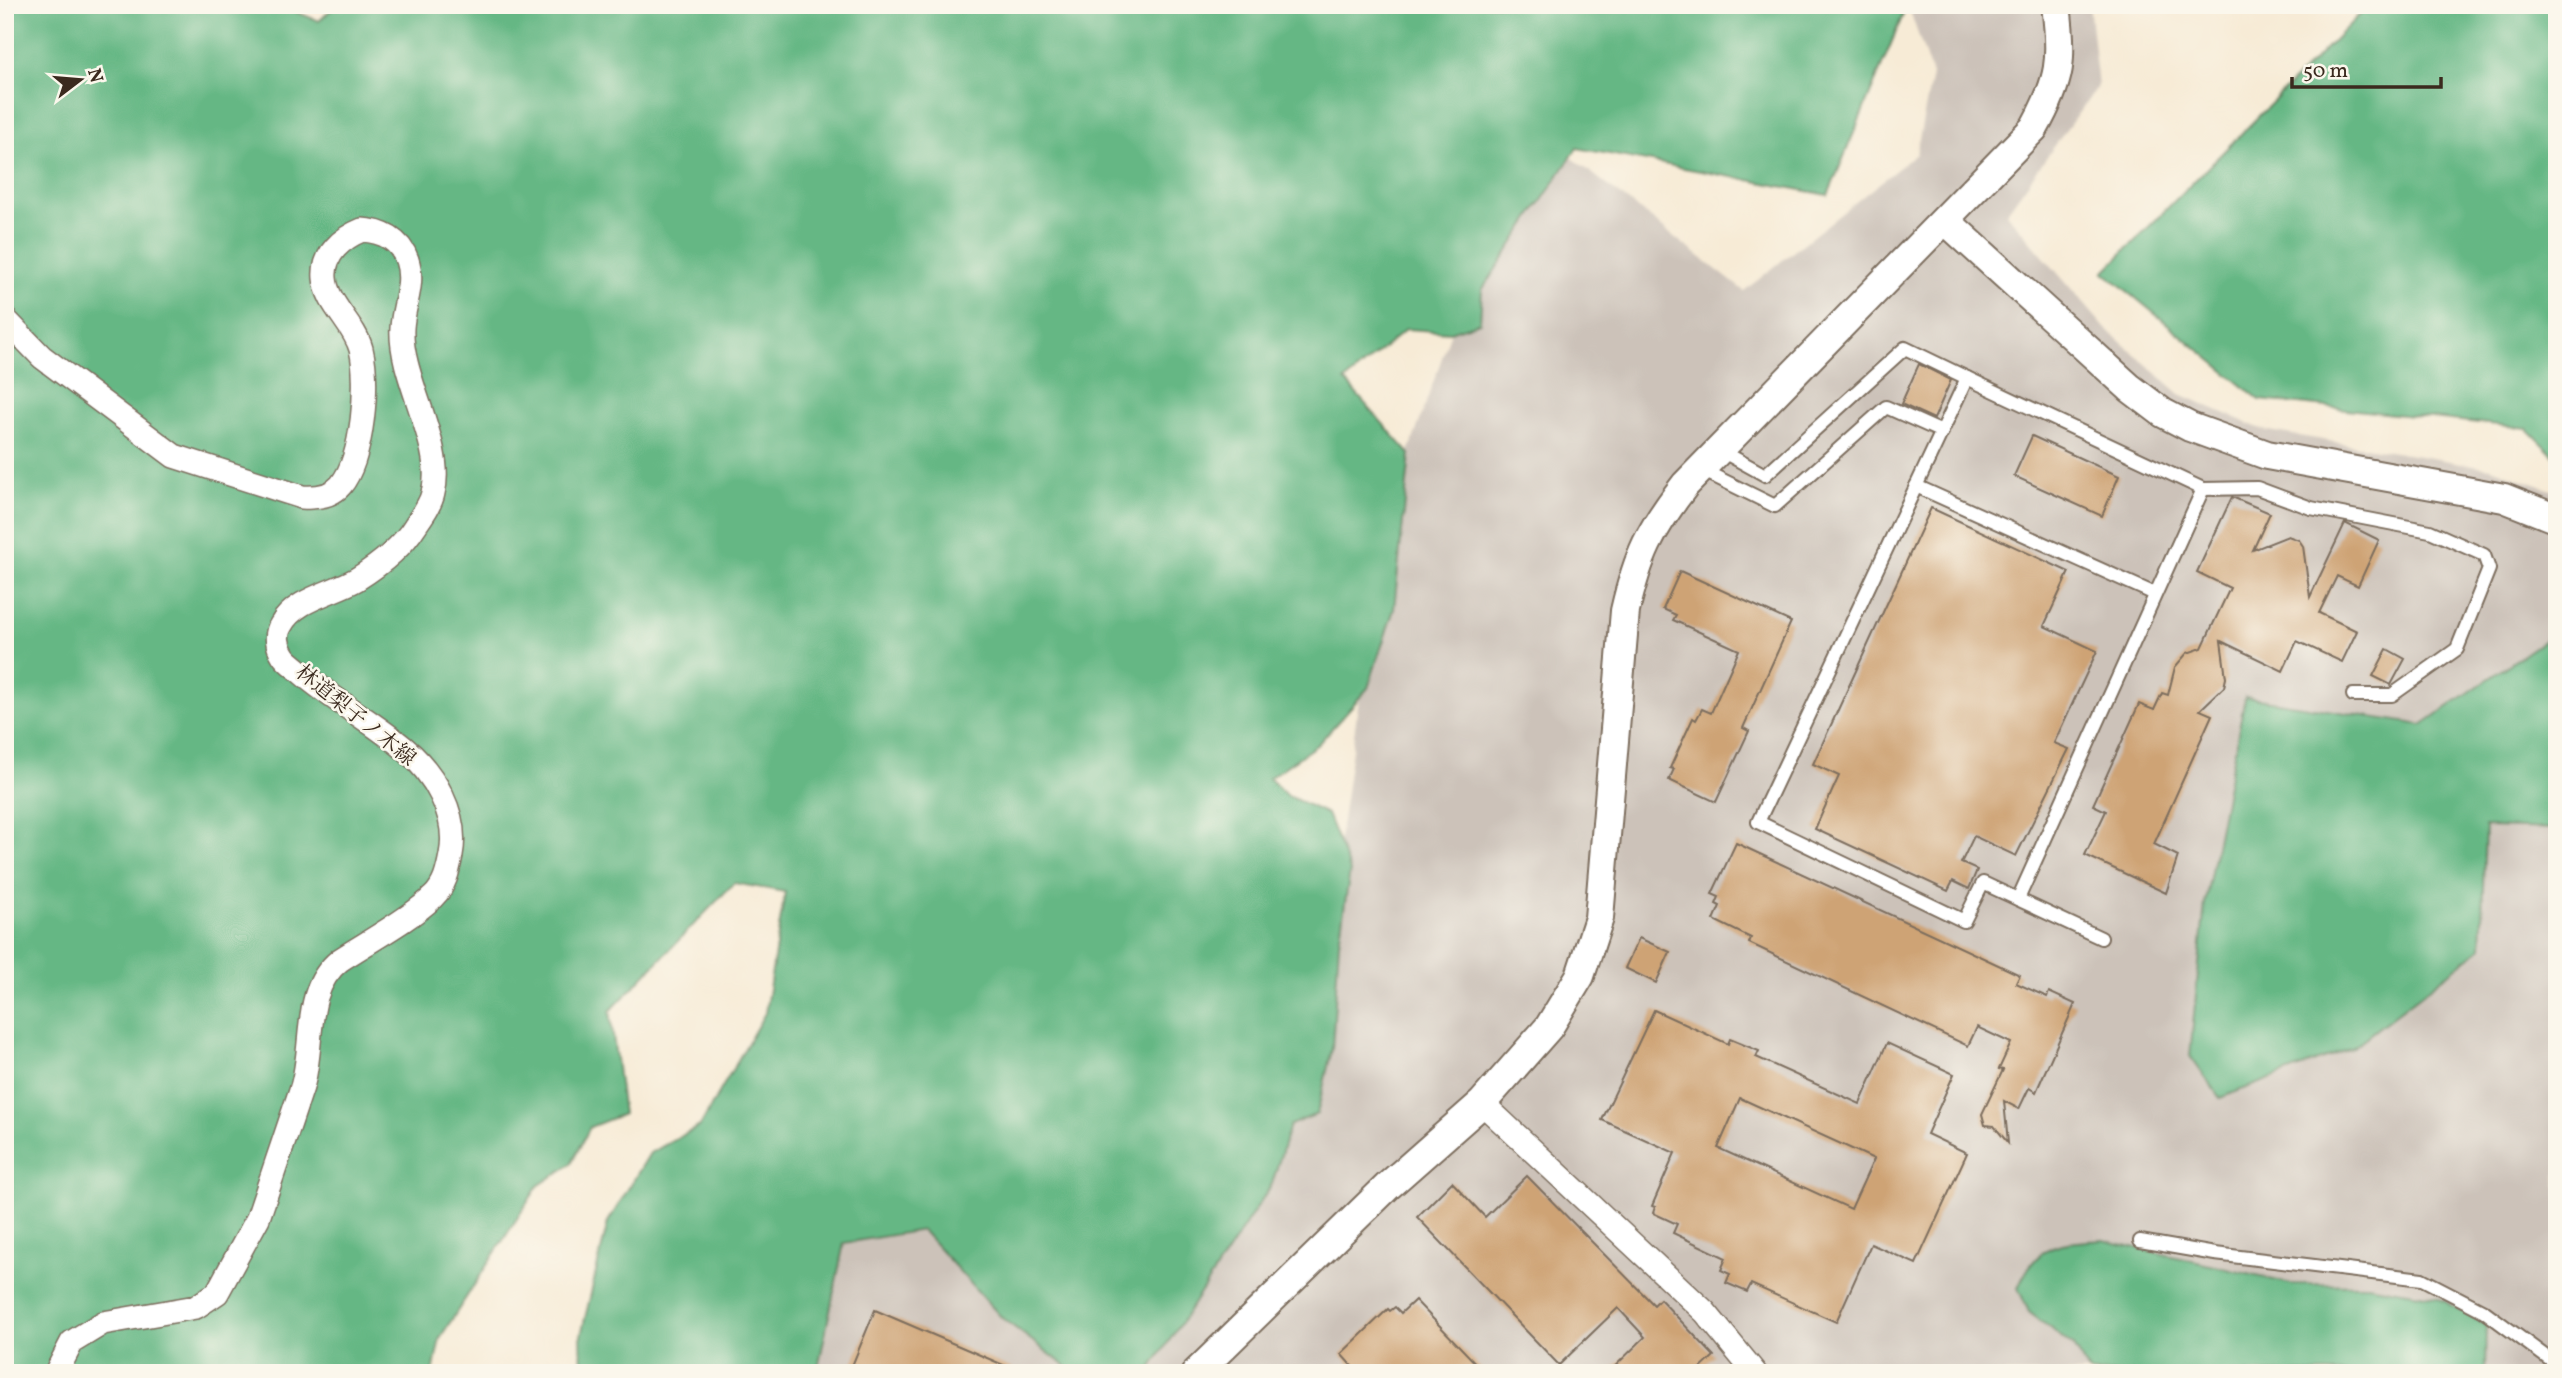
<svg xmlns="http://www.w3.org/2000/svg" width="2562" height="1378" font-family="Vollkorn,'Noto Serif JP',serif">
<style>
.industrial{fill:#ccc2b9}
.forest{fill:#65b784;stroke:#507051;stroke-width:2}
.building{fill:#cea374;fill-rule:evenodd}
.lines{fill:none;stroke-linecap:round;stroke-linejoin:round}
.service-casing{stroke:#7d6e5e;stroke-width:16}
.minor-casing{stroke:#7d6e5e;stroke-width:26}
.tertiary-casing{stroke:#7d6e5e;stroke-width:32}
.service{stroke:#fff;stroke-width:12}
.minor{stroke:#fff;stroke-width:23}
.tertiary{stroke:#fff;stroke-width:28}
.labels{text-anchor:middle;stroke-width:5;stroke-linejoin:round;paint-order:stroke}
.street-label{font-size:21px;fill:#3b2a1e;stroke:#fbf7ec}
</style>
<rect width="100%" height="100%" fill="#fbf7ec"/>
<filter id="ink" filterUnits="userSpaceOnUse"><feTurbulence type="fractalNoise" baseFrequency=".0143" numOctaves="2"/><feDisplacementMap in="SourceGraphic" scale="14" xChannelSelector="R" yChannelSelector="G"/><feConvolveMatrix kernelMatrix="1 2 1 2 8 2 1 2 1" color-interpolation-filters="sRGB"/></filter>
<filter id="wash" filterUnits="userSpaceOnUse"><feTurbulence type="fractalNoise" baseFrequency=".00686" numOctaves="4" result="noise"/><feDisplacementMap in="SourceGraphic" scale="28" xChannelSelector="R" yChannelSelector="G"/><feGaussianBlur stdDeviation="1.57" result="paint"/><feColorMatrix in="noise" values="0 0 0 0 0 0 0 0 0 0 0 0 0 0 0 0 0 1.4 0 .05"/><feComposite in="paint" operator="in"/></filter>
<g filter="url(#wash)">
<rect width="100%" height="100%" fill="#f7ebd6"/>
<g class="industrial">
<polygon points="1908,5 2089,5 2098,86 2006,213 2105,328 2180,394 2263,430 2491,468 2557,492 2557,1373 1130,1373 1306,1048 1343,814 1383,526 1458,312 1553,143 1744,291 1916,154 1932,75"/>
<polygon points="932,1209 1103,1373 798,1373 823,1226"/>
</g>
<g class="forest">
<polygon points="5,5 217,5 289,9 319,21 336,5 1898,5 1905,10 1828,195 1577,148 1482,290 1480,322 1450,332 1406,329 1345,381 1410,454 1394,609 1368,688 1318,744 1269,778 1286,795 1327,814 1350,871 1339,942 1332,1049 1317,1114 1290,1125 1272,1184 1148,1373 1075,1373 1002,1318 922,1230 844,1243 817,1373 582,1373 581,1335 608,1222 650,1153 700,1126 765,1013 785,892 734,883 610,1011 623,1114 590,1127 571,1164 538,1186 440,1338 433,1373 6,1373"/>
<polygon points="2369,5 2557,5 2557,458 2527,428 2260,400 2104,272"/>
<polygon points="2553,634 2557,635 2557,829 2485,827 2481,948 2352,1048 2220,1098 2190,1056 2205,903 2245,697 2422,725"/>
<path d="M2103,1240L2291,1284L2368,1285L2437,1297L2486,1324L2485,1373H2090L2073,1346L2029,1312L2018,1288C2038,1242 2057,1243 2103,1240Z"/>
</g>
<g id="blocks">
<g class="building">
<polygon points="1919,364 1951,380 1934,419 1901,404"/>
<polygon points="2032,436 2119,476 2102,516 2014,476"/>
<polygon points="2232,497 2270,513 2253,550 2288,536 2299,540 2303,546 2310,597 2345,523 2379,540 2358,586 2337,576 2319,613 2357,631 2342,662 2297,641 2283,671 2221,641 2226,678 2224,687 2200,710 2212,715 2154,844 2178,856 2166,893 2085,855 2106,811 2093,805 2139,704 2154,710 2162,693 2168,695 2175,667 2187,653 2202,648 2230,588 2197,572"/>
<polygon points="1931,508 2069,572 2044,626 2097,651 2054,743 2069,749 2016,856 1974,836 1961,863 1977,870 1969,889 1953,881 1948,891 1815,829 1839,776 1813,764"/>
<polygon points="1680,571 1791,622 1743,728 1749,731 1716,802 1669,780 1674,769 1670,768 1693,718 1696,720 1702,709 1711,713 1739,650 1673,620 1676,615 1663,609"/>
<polygon points="2387,649 2405,659 2391,685 2373,676"/>
<polygon points="1736,843 2020,975 2016,983 2047,997 2049,992 2075,1004 2036,1092 2029,1088 2019,1109 2004,1101 2008,1143 1994,1126 1985,1125 1982,1114 2003,1070 1999,1069 2011,1043 1977,1027 1968,1046 1749,943 1751,938 1714,920 1720,906 1716,904 1719,897 1712,894"/>
<polygon points="1639,938 1670,952 1656,983 1625,968"/>
<path d="M1654,1010L1728,1044L1730,1039L1759,1051L1756,1057L1860,1104L1887,1043L1954,1074L1927,1134L1967,1153L1916,1264L1871,1244L1836,1322L1751,1284L1747,1292L1726,1283L1730,1274L1721,1270L1726,1258L1673,1233L1677,1224L1653,1213L1655,1207L1652,1206L1675,1153L1602,1120ZM1740,1098L1874,1159L1851,1209L1718,1148Z"/>
<polygon points="1527,1176 1654,1305 1660,1299 1714,1356 1696,1373 1608,1373 1645,1337 1618,1308 1559,1365 1417,1217 1452,1182 1485,1217"/>
<polygon points="1415,1300 1485,1373 1358,1373 1341,1354 1388,1309 1390,1311 1395,1307 1401,1313"/>
<polygon points="875,1310 1022,1373 849,1373"/>
</g>
</g>
</g>
<g filter="url(#ink)">
<use href="#blocks" fill-opacity="0" stroke="#7d6e5e" stroke-width="2"/>
<g class="lines">
<defs>
<g id="service">
<polyline points="1720,450 1765,475 1905,348 1967,378"/>
<polyline points="1700,469 1775,506 1886,407 1942,432"/>
<polyline points="1916,486 2155,594"/>
<polyline points="2018,899 2203,489"/>
<polyline points="2101,938 1983,883 1964,921 1758,822 1967,378 2203,489 2257,488 2311,508 2430,531 2484,555 2489,569 2457,649 2392,695 2353,695"/>
<polyline points="2140,1241 2215,1254 2422,1279 2484,1311 2557,1365"/>
</g>
<g id="minor">
<path d="M5,319L42,357L174,456L302,497C316,498 331,497 341,485C363,458 369,382 361,349C354,323 327,305 325,278C323,254 342,238 362,230C382,231 400,240 407,260C415,284 403,305 402,328C399,377 446,446 433,493C431,504 421,517 415,526C402,547 378,566 357,579C333,593 295,599 281,625C275,634 277,646 283,655C287,662 296,667 302,673C334,701 372,721 404,748C434,773 459,815 451,855C448,871 445,886 433,897C413,917 366,943 340,960C302,990 315,1043 302,1087L258,1218L217,1293L196,1307L103,1323L72,1342L56,1373"/>
<polyline points="1482,1103 1705,1312 1755,1373"/>
</g>
<g id="tertiary">
<polyline points="1945,220 2130,388 2163,413 2190,427 2267,455 2504,498 2557,519"/>
<path d="M1196,1373L1388,1186L1482,1103L1549,1027L1580,976L1599,918L1625,611C1638,555 1650,530 1685,485L2034,128C2061,80 2063,59 2056,5"/>
</g>
</defs>
<use href="#service" class="service-casing"/>
<use href="#minor" class="minor-casing"/>
<use href="#tertiary" class="tertiary-casing"/>
<use href="#service" class="service"/>
<use href="#minor" class="minor"/>
<use href="#tertiary" class="tertiary"/>
</g>
</g>
<g class="labels">
<g class="street-label">
<text transform="translate(356 715) rotate(39)" y="7">林道梨子ノ木線</text>
</g>
</g>
<rect width="2562" height="1378" fill="none" stroke="#fbf7ec" stroke-width="28"/>
<g transform="translate(80 80) rotate(74)" stroke="#fbf7ec" stroke-width="5" paint-order="stroke">
<path d="M0-5L12 26L0 18L-12 26Z" fill="#3b2a1e"/>
<text y="-10" font-size="19" font-weight="bold" text-anchor="middle" fill="#3b2a1e">N</text>
</g>
<path d="M2292 77v10h149v-10" fill="none" stroke="#3b2a1e" stroke-width="3.5"/>
<text x="2303" y="77" font-size="21" fill="#3b2a1e" stroke="#fbf7ec" stroke-width="5" paint-order="stroke">50 m</text>
</svg>
